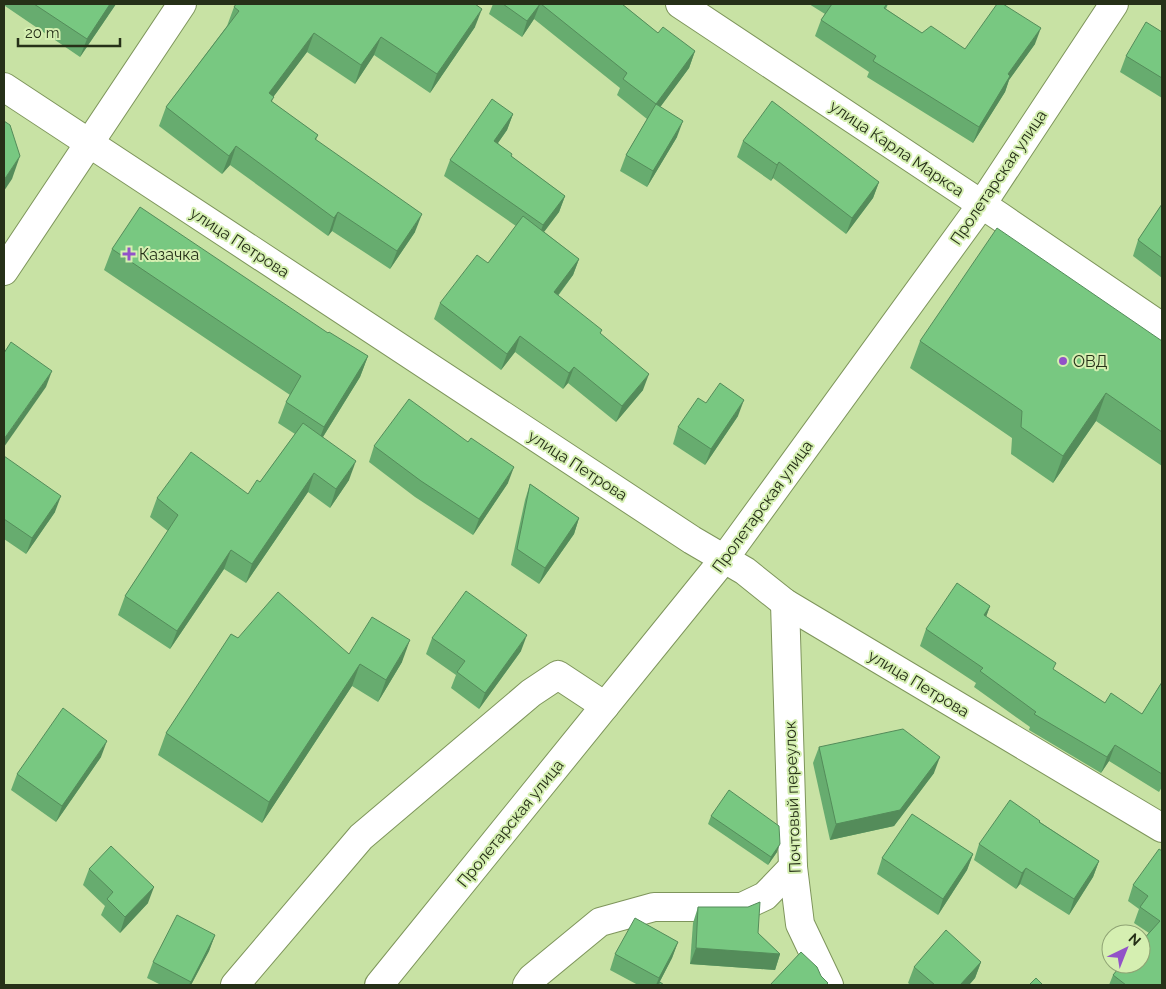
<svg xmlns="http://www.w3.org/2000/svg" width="1166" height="989" font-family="Raleway,sans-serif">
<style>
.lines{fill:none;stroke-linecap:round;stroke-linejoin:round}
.minor-casing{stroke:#7e955b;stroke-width:30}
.major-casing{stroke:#7e955b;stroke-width:30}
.minor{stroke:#fff;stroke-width:28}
.major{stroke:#fff;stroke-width:28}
.wall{fill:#67ac6f}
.shaded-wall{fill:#548c5a}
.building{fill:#78c881;stroke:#548c5a}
.poi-dot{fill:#9252c8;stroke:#d5efb1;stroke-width:2}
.labels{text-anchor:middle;stroke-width:4;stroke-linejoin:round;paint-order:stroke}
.street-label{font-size:16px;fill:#263018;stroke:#d5efb1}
.poi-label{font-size:16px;fill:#263018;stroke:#d5efb1;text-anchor:start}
</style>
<rect width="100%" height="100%" fill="#c8e2a4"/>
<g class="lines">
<defs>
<g id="minor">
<polyline points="680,4 999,216 1162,327"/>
<polyline points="4,87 692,540 745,571 785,603 1162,828"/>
<polyline points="4,271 182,4"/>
<polyline points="785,603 793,867 800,924 829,985"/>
<polyline points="235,985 361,837 531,693 558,675 605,706"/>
<polyline points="527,985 532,978 600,922 654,907 742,907 765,896 793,867"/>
</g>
<polyline id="major" points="379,985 724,559 982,204 1114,4"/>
</defs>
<use href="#minor" class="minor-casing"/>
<use href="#major" class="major-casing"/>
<use href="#minor" class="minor"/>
<use href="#major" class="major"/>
</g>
<g class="wall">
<polygon points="4,4 116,4 80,57 5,6"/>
<polygon points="493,4 622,4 658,33 695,51 689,68 660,107 677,137 647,187 620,171 626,155 647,119 617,95 620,88 534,19 522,37 489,14"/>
<polygon points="809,4 888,4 886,9 922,33 965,49 1035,44 1009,80 1005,92 973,143 867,77 869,72 815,36 821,20 825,14"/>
<polygon points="234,7 475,27 430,93 374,55 355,84 307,52 273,97 272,102 318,135 316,140 415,232 390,269 332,231 328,236 230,165 222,174 159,126 166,107 227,26"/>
<polygon points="1162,32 1162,98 1120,72 1126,56"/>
<polygon points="513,114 507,130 498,143 511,156 565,196 559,212 544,232 579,259 573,275 558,296 601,334 643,390 616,422 568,383 563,389 515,352 501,370 434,319 440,303 488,263 516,226 444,176 450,160"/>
<polygon points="743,141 879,182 873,198 846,234 773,178 771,181 737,157"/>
<polygon points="1162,204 1162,278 1133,256 1138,240"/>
<polygon points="112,249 328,333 368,356 360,377 323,437 349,480 330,508 308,492 246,583 224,569 170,649 118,615 125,596 168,531 150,517 157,498 248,494 260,482 295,434 278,423 286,402 290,395 104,270"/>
<polygon points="920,341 1162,341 1162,466 1096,421 1053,483 1011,454 1012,438 910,368"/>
<polygon points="706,403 738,416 705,465 673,444 678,427"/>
<polygon points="468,442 508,483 473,535 415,497 369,462 374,446"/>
<polygon points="4,456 55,512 26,554 4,539"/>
<polygon points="530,484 579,518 574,534 539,584 511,565 525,500"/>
<polygon points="990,606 986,617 1054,670 1105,703 1142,714 1162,682 1162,787 1159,792 1109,761 1101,773 1029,730 1030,727 974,687 976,683 920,646 926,629"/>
<polygon points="238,638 402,662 378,702 352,686 262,823 158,755 166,733"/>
<polygon points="432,638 521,651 479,709 451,688 456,675 426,654"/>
<polygon points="819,747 934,773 894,826 830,840 813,763"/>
<polygon points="101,757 56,822 11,790 17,774"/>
<polygon points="711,816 777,852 768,865 708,824"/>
<polygon points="1040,822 1099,861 1093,877 1069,915 1020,884 1016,889 974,860 979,844"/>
<polygon points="1162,851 1162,985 1109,985 1113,975 1149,933 1134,923 1139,909 1128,901 1133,885"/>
<polygon points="973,854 967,870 938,915 877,874 882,858"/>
<polygon points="89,869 148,903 120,933 101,915 105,906 83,885"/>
<polygon points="698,907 758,933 780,954 775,970 690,964 693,923"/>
<polygon points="215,935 209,951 191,985 161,985 147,978 153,962"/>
<polygon points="678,942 672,958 658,985 664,985 638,985 610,970 615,954"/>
<polygon points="981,962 975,978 969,985 911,985 908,983 914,967"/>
</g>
<g class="shaded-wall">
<polygon points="110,4 116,4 80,57 87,39"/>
<polygon points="540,4 534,19 522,37 527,21"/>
<polygon points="482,9 475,27 430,93 437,74"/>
<polygon points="1041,28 1035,44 1009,80 1005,92 973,143 979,127 1008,74"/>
<polygon points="314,33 307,52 262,112 269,93"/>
<polygon points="381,37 374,55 355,84 361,65"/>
<polygon points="695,51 689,68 650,121 656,104"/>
<polygon points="513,114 507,130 488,157 494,141"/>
<polygon points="683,121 677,137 647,187 653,171"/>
<polygon points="236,146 230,165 222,174 229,156"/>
<polygon points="20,156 12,179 4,191 4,180"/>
<polygon points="779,162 773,178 771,181 777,165"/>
<polygon points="879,182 873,198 846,234 852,218"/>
<polygon points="565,196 559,212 537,241 543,225"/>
<polygon points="338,212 332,231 328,236 334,218"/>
<polygon points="422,214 415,232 390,269 397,251"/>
<polygon points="579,259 573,275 548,308 554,292"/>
<polygon points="520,336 515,352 501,370 507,354"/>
<polygon points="368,356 360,377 316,448 324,427"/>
<polygon points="574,367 568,383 563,389 569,373"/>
<polygon points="52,371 46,387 4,447 4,439"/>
<polygon points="649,374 643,390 616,422 622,406"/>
<polygon points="1106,393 1096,421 1053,483 1063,456"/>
<polygon points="744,400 738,416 705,465 711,449"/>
<polygon points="356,461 349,480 330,508 336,489"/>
<polygon points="514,467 508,483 473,535 479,519"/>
<polygon points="314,473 308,492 246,583 252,564"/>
<polygon points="61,496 55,512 26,554 32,538"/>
<polygon points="579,518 574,534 539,584 545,568"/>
<polygon points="231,550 224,569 170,649 177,631"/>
<polygon points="990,606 984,622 984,615"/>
<polygon points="527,635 521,651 479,709 485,693"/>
<polygon points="410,640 402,662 378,702 386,680"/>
<polygon points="360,664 352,686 262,823 269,802"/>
<polygon points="107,741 101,757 56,822 62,806"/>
<polygon points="1115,745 1109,761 1101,773 1107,757"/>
<polygon points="940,757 934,773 894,826 830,840 836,824"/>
<polygon points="780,844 777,852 768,865 771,857"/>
<polygon points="973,854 967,870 938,915 943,899"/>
<polygon points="1099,861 1093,877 1069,915 1074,899"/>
<polygon points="1026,868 1020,884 1016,889 1022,873"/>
<polygon points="154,887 148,903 120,933 125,917"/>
<polygon points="215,935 209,951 191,985 189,985"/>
<polygon points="678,942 672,958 658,985 656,985 659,978"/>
<polygon points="696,948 780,954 775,970 690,964"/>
<polygon points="981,962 975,978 969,985 960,985"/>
</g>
<g class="building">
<polygon points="34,4 110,4 87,39"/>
<polygon points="236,4 475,4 482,9 437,74 381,37 361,65 314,33 269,93 274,97 271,101 318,135 315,139 422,214 397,251 338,212 334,218 236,146 229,156 166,107 239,11 234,7"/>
<polygon points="503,4 540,4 527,21"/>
<polygon points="541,4 622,4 658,33 663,27 695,51 656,104 623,79 627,73"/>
<polygon points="832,4 887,4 884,8 922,33 931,26 965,49 997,4 1003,4 1041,28 1008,74 1010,76 979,127 873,61 876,56 821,20"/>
<polygon points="1146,22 1162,32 1162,78 1126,56"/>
<polygon points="492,99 513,114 494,141 512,154 511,156 565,196 543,225 450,160"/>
<polygon points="772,101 879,182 852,218 779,162 777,165 743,141"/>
<polygon points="656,104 683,121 653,171 626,155"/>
<polygon points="4,121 10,125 20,156 4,180"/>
<polygon points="1162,204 1162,258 1138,240"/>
<polygon points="140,207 328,333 329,332 368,356 324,427 286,402 301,376 112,249"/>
<polygon points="523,216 579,259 554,292 602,330 600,333 649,374 622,406 574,367 569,373 520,336 507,354 440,303 477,255 488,263"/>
<polygon points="997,228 1162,341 1162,432 1106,393 1063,456 1021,427 1022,411 920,341"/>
<polygon points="11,342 52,371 4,439 4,353"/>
<polygon points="720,383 744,400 711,449 678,427 698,398 706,403"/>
<polygon points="409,399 468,442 471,438 514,467 479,519 421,481 374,446"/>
<polygon points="303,423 356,461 336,489 314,473 252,564 231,550 177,631 125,596 178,515 157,498 191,452 248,494 257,480 260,482"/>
<polygon points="4,456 61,496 32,538 4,519"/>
<polygon points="530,484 579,518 545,568 517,549"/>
<polygon points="957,583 990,606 984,615 1056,663 1053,669 1105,703 1111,693 1142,714 1162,682 1162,774 1115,745 1107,757 1034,714 1036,712 980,671 983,668 926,629"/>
<polygon points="466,591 527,635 485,693 457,672 465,661 432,638"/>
<polygon points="278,592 349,654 372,617 410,640 386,680 360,664 269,802 166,733 231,634 238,638"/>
<polygon points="63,708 107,741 62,806 17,774"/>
<polygon points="903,729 940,757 900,810 836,824 819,747"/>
<polygon points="729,790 779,826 780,844 771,857 711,816"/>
<polygon points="1010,800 1040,821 1039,822 1099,861 1074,899 1026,868 1022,873 979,844"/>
<polygon points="912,814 973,854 943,899 882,858"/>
<polygon points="111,846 154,887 125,917 107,899 113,892 89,869"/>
<polygon points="1159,849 1162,851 1162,985 1126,985 1113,975 1122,964 1141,964 1141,942 1160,921 1140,907 1148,896 1133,885"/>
<polygon points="760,902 758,933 780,954 696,948 698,907 748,907"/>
<polygon points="177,915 215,935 191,982 153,962"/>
<polygon points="635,918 678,942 659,978 615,954"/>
<polygon points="946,930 981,962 960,985 935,985 914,967"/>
<polygon points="801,952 817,967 821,976 828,983 826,985 770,985"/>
<polygon points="1036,978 1043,985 1029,985"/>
<polygon points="660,982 664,985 658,985"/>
</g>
<g class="poi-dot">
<path d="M126.5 246.5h5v5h5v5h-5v5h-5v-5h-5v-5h5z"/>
<circle cx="1063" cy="361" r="5"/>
</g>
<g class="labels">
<g class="street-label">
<text transform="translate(897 148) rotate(34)" y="6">улица Карла Маркса</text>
<text transform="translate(998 177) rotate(-56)" y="6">Пролетарская улица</text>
<text transform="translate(240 242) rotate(33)" y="6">улица Петрова</text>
<text transform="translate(578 465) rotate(33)" y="6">улица Петрова</text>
<text transform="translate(762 506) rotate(-54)" y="6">Пролетарская улица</text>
<text transform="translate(919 683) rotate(31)" y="6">улица Петрова</text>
<text transform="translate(792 797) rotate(-92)" y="6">Почтовый переулок</text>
<text transform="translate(510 823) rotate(-51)" y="6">Пролетарская улица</text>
</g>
<g class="poi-label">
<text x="139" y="260">Казачка</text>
<text x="1073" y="367">ОВД</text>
</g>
</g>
<rect width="1166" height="989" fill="none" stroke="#263018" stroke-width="10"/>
<g transform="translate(1126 949) rotate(43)"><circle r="24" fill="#d5efb1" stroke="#8fa374"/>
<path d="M0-4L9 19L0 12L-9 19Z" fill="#9252c8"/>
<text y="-8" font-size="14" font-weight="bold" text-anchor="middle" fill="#263018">N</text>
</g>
<path d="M18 38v8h102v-8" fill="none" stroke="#263018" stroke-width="2.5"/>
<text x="25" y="38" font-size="15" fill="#263018" stroke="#d5efb1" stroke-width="4" paint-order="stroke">20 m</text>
</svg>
